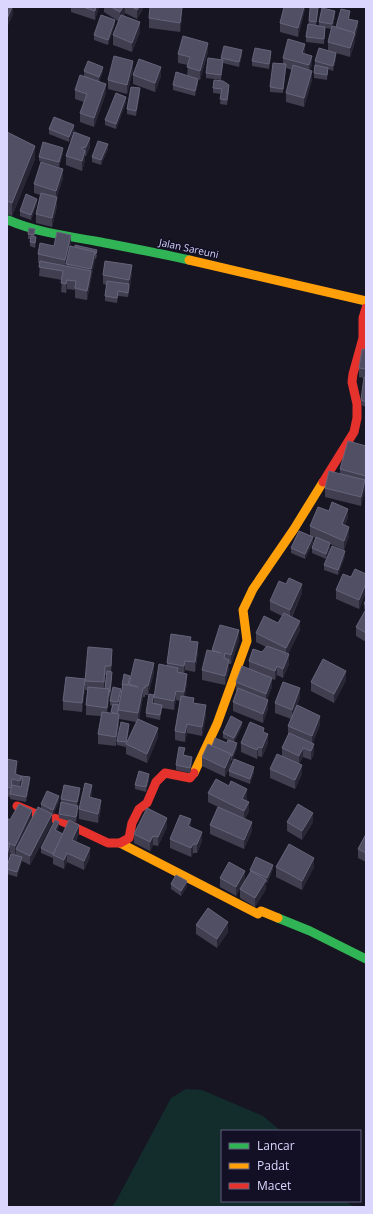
<svg xmlns="http://www.w3.org/2000/svg" width="373" height="1214" font-family="'Open Sans',sans-serif">
<style>
.green{fill:#132c2c}
.lines{fill:none;stroke-linecap:round;stroke-linejoin:round}
.fast{stroke:#30b455;stroke-width:9}
.slow{stroke:#ff9f0a;stroke-width:9}
.jam{stroke:#e5322d;stroke-width:9}
.wall{fill:#413e50;fill-rule:evenodd}
.shaded-wall{fill:#292735}
.building{fill:#514f63;stroke:#66647b}
.labels{text-anchor:middle;stroke-width:3;stroke-linejoin:round;paint-order:stroke}
.street-label{font-size:10px;fill:#dad6fe;stroke:#131026}
</style>
<rect width="100%" height="100%" fill="#161521"/>
<polygon class="green" points="186,1089 202,1090 263,1116 281,1131 222,1131 222,1201 344,1201 356,1207 111,1207 115,1203 171,1098"/>
<g class="lines">
<g class="fast">
<path d="M7,221L8,220C36,232 65,236 95,241C126,247 158,253 189,260"/>
<polyline points="278,918 310,931 366,959"/>
</g>
<g class="slow">
<polyline points="189,260 366,301"/>
<polyline points="194,773 217,724 247,641 243,610 253,589 294,529 323,482"/>
<polyline points="120,843 258,914 261,911 278,918"/>
</g>
<g class="jam">
<polyline points="323,482 354,432 357,418 357,404 352,382 353,374 363,338 363,318 366,308"/>
<polyline points="17,806 36,814 57,819 108,843 120,843 129,838 132,823 139,809 147,803 156,782 165,773 190,778 194,773"/>
</g>
</g>
<g class="wall">
<polygon points="71,7 99,7 95,20 71,12"/>
<polygon points="104,7 144,7 137,19 125,13 124,16 140,32 132,52 113,45 113,35 118,21 104,12"/>
<polygon points="305,7 305,9 298,37 280,32 280,23"/>
<polygon points="318,13 316,25 319,26 319,22 335,16 333,26 336,27 350,16 349,19 358,26 355,38 355,42 350,57 336,53 336,58 333,71 328,69 327,80 314,78 314,73 315,61 328,51 328,42 332,29 325,28 324,44 306,42 306,37 309,21"/>
<polygon points="149,18 182,18 180,32 149,28"/>
<polygon points="115,24 108,45 94,40 94,35"/>
<polygon points="208,52 200,80 198,79 198,83 195,96 173,90 173,85 187,76 188,65 178,63 178,54"/>
<polygon points="305,53 305,54 312,65 310,70 312,80 304,107 286,102 286,93 292,70 286,68 283,93 270,92 270,87 283,64 283,58"/>
<polygon points="242,55 239,67 223,63 221,80 206,78 206,73 221,60 221,58"/>
<polygon points="271,56 269,69 252,66 252,61"/>
<polygon points="133,70 127,94 108,89 108,80"/>
<polygon points="84,71 103,71 99,82 106,93 94,127 80,122 80,113 84,102 75,99 75,90 84,76"/>
<polygon points="133,75 161,76 155,92 133,84"/>
<polygon points="213,88 229,89 227,105 220,104 221,94 213,93"/>
<polygon points="140,93 136,116 127,114 127,109"/>
<polygon points="126,102 116,129 105,125 105,120"/>
<polygon points="49,129 74,130 69,142 49,134"/>
<polygon points="7,132 35,159 12,216 7,214"/>
<polygon points="74,132 90,147 86,156 85,156 85,160 82,171 66,165 66,156"/>
<polygon points="108,149 101,165 92,162 92,157"/>
<polygon points="63,153 59,167 39,161 39,157"/>
<polygon points="63,178 57,197 57,206 52,227 36,223 36,214 40,195 34,193 34,184"/>
<polygon points="37,203 31,220 20,216 20,211"/>
<polygon points="28,234 35,234 34,236 36,242 35,248 30,246 30,239 28,239"/>
<polygon points="71,244 66,266 66,264 75,247 97,255 96,259 95,259 87,300 75,298 75,290 67,289 66,293 61,292 62,280 39,276 40,263 38,263 38,254 54,246"/>
<polygon points="132,274 128,297 118,296 117,303 105,301 105,296 107,285 103,284 103,275"/>
<polygon points="366,342 366,407 361,405 361,400 364,378 359,377 359,368 366,350"/>
<polygon points="366,446 366,485 365,485 365,489 361,506 325,497 325,488 340,474 340,469"/>
<polygon points="329,511 348,518 345,525 349,536 344,550 330,544 330,548 326,559 312,553 312,548 316,538 313,537 313,542 305,559 291,553 291,548 310,535 310,526"/>
<polygon points="345,556 338,575 324,570 324,565"/>
<polygon points="366,574 366,592 359,609 336,599 336,590 351,577"/>
<polygon points="302,593 292,617 300,630 288,654 289,664 283,678 277,675 275,680 272,679 272,687 267,699 268,709 263,723 233,711 233,702 237,692 236,692 236,682 249,669 249,661 262,652 266,647 256,642 256,633 278,623 282,616 270,610 270,601"/>
<polygon points="366,599 366,642 356,636 356,627 366,610 364,609 364,604"/>
<polygon points="239,640 231,664 229,664 229,669 225,685 202,680 202,670 212,651 212,650"/>
<polygon points="191,641 198,652 195,672 185,670 184,673 187,683 185,696 206,715 202,736 187,733 185,742 175,740 175,731 180,701 176,700 174,710 162,708 160,720 146,717 146,713 154,700 153,703 154,703 154,697 167,666 167,663"/>
<path d="M112,658L111,672L112,676L110,697L109,696L107,713H111L112,706L110,705V701L121,694L119,705L122,689V685L130,680L154,672L148,695H145V697H143L139,719L158,737L147,763L126,754V744V747L117,745V741L129,729L126,744L136,722L119,719V724L116,746L98,744V734L101,716L86,715V705L88,690H85V681ZM105,675H106L105,689H104Z"/>
<polygon points="346,680 334,703 311,691 311,682"/>
<polygon points="85,688 82,712 63,710 63,701"/>
<polygon points="300,697 297,705 320,725 312,744 314,754 311,760 303,757 299,764 302,774 295,789 270,778 270,769 282,756 282,748 288,735 288,726 291,719 275,713 275,703"/>
<polygon points="242,726 234,742 237,748 232,761 231,760 231,764 225,777 202,766 202,757 212,746 227,743 228,740 223,738 223,733"/>
<polygon points="241,743 268,743 262,757 258,756 257,759 241,752"/>
<polygon points="185,753 184,755 192,762 190,773 176,770 176,765"/>
<polygon points="7,759 17,770 16,775 30,782 26,802 10,799 10,797 7,796"/>
<polygon points="229,771 254,772 250,784 229,776"/>
<polygon points="149,779 146,792 135,789 135,785"/>
<polygon points="80,793 77,806 78,811 76,822 72,821 79,834 76,841 90,857 84,870 67,862 64,869 53,864 53,858 41,853 41,848 59,827 57,831 63,834 69,821 59,818 59,814 61,802 61,799"/>
<polygon points="208,793 247,798 246,801 249,811 245,819 252,831 244,849 210,834 210,825 218,807 208,802"/>
<polygon points="92,794 91,797 101,809 98,823 79,819 79,809"/>
<polygon points="59,801 53,815 47,812 52,823 30,865 22,861 17,877 7,874 7,866 12,854 10,853 7,864 7,818 10,820 32,818 41,809 41,804"/>
<polygon points="287,822 313,822 302,840 287,831"/>
<polygon points="167,827 158,846 153,845 150,851 134,843 134,834"/>
<polygon points="191,827 202,841 197,853 193,853 191,857 170,848 170,839"/>
<polygon points="366,834 366,862 358,858 358,849"/>
<polygon points="276,867 314,867 302,890 276,877"/>
<polygon points="273,869 267,883 266,882 266,889 255,907 240,898 240,889 250,873 250,870"/>
<polygon points="220,878 245,880 236,896 220,887"/>
<polygon points="171,884 187,886 181,896 171,889"/>
<polygon points="196,925 228,932 217,948 196,934"/>
</g>
<g class="shaded-wall">
<polygon points="12,7 13,7 13,15 7,28 7,19"/>
<polygon points="96,7 99,7 95,20 95,11"/>
<polygon points="123,7 125,7 125,13 120,22 120,12"/>
<polygon points="139,7 144,7 137,19 137,10"/>
<polygon points="304,7 305,7 305,9 298,37 298,28"/>
<polygon points="182,8 182,18 180,32 180,23"/>
<polygon points="318,8 318,13 316,27 316,22"/>
<polygon points="335,11 335,16 332,29 332,24"/>
<polygon points="350,11 350,16 348,23 348,19"/>
<polygon points="115,20 115,24 108,45 108,40"/>
<polygon points="358,21 358,26 355,38 355,42 350,57 350,48"/>
<polygon points="140,22 140,32 132,52 132,43"/>
<polygon points="208,43 208,52 200,80 200,71"/>
<polygon points="305,44 305,53 302,63 302,53"/>
<polygon points="242,50 242,55 239,67 239,62"/>
<polygon points="271,51 271,56 269,69 269,64"/>
<polygon points="336,53 336,58 333,71 333,66"/>
<polygon points="312,56 312,65 309,75 309,65"/>
<polygon points="223,60 223,65 221,80 221,75"/>
<polygon points="133,61 133,70 127,94 127,85"/>
<polygon points="286,64 286,69 283,93 283,89"/>
<polygon points="103,67 103,71 99,82 99,77"/>
<polygon points="161,67 161,76 155,92 155,83"/>
<polygon points="312,71 312,80 304,107 304,98"/>
<polygon points="198,79 198,83 195,96 195,91"/>
<polygon points="106,84 106,93 94,127 94,118"/>
<polygon points="140,88 140,93 136,116 136,111"/>
<polygon points="126,97 126,102 116,129 116,124"/>
<polygon points="74,125 74,130 69,142 69,137"/>
<polygon points="90,138 90,147 86,156 86,147"/>
<polygon points="108,144 108,149 101,165 101,160"/>
<polygon points="35,146 35,159 12,216 12,203"/>
<polygon points="63,148 63,153 59,167 59,162"/>
<polygon points="85,151 85,160 82,171 82,161"/>
<polygon points="63,169 63,178 56,200 56,191"/>
<polygon points="57,197 57,206 52,227 52,218"/>
<polygon points="37,199 37,203 31,220 31,215"/>
<polygon points="71,235 71,244 65,269 65,260"/>
<polygon points="36,237 36,242 35,248 35,243"/>
<polygon points="95,252 95,261 91,279 91,269"/>
<polygon points="132,265 132,274 128,297 129,280"/>
<polygon points="91,271 91,280 87,300 87,291"/>
<polygon points="67,280 67,289 66,293 66,284"/>
<polygon points="365,480 365,489 361,506 361,497"/>
<polygon points="348,509 348,518 342,533 342,524"/>
<polygon points="349,527 349,536 344,550 344,541"/>
<polygon points="313,537 313,542 305,559 305,554"/>
<polygon points="330,543 330,548 326,559 326,554"/>
<polygon points="345,551 345,556 338,575 338,570"/>
<polygon points="366,583 366,592 359,609 359,600"/>
<polygon points="302,584 302,593 290,619 290,610"/>
<polygon points="300,621 300,630 286,658 286,648"/>
<polygon points="239,630 239,640 231,664 231,655"/>
<polygon points="198,642 198,652 195,672 195,662"/>
<polygon points="112,649 112,658 111,675 111,666"/>
<polygon points="289,654 289,664 283,678 283,669"/>
<polygon points="229,660 229,669 225,685 225,676"/>
<polygon points="185,661 185,670 184,675 184,666"/>
<polygon points="154,663 154,672 148,695 148,686"/>
<polygon points="105,666 105,675 104,691 104,682"/>
<polygon points="277,666 277,675 275,680 275,671"/>
<polygon points="346,671 346,680 334,703 334,694"/>
<polygon points="187,674 187,683 184,701 184,692"/>
<polygon points="272,678 272,687 266,703 266,694"/>
<polygon points="85,679 85,688 82,712 82,703"/>
<polygon points="143,688 143,697 138,722 138,713"/>
<polygon points="300,688 300,697 292,719 292,710"/>
<polygon points="109,689 109,699 107,717 107,708"/>
<polygon points="121,689 121,694 118,707 118,702"/>
<polygon points="176,691 176,700 174,710 174,701"/>
<polygon points="268,700 268,709 263,723 263,714"/>
<polygon points="162,705 162,710 160,720 160,715"/>
<polygon points="206,705 206,715 202,736 202,727"/>
<polygon points="119,714 119,724 116,746 116,737"/>
<polygon points="320,716 320,725 312,746 312,736"/>
<polygon points="242,722 242,726 234,743 234,738"/>
<polygon points="129,724 129,729 126,747 126,742"/>
<polygon points="187,724 187,733 185,742 185,733"/>
<polygon points="158,728 158,737 147,763 147,754"/>
<polygon points="268,734 268,743 262,757 262,748"/>
<polygon points="237,743 237,748 232,761 232,756"/>
<polygon points="314,744 314,754 311,760 311,751"/>
<polygon points="258,747 258,756 257,759 257,750"/>
<polygon points="303,748 303,757 299,765 299,756"/>
<polygon points="231,754 231,764 225,777 225,768"/>
<polygon points="192,757 192,762 190,773 190,768"/>
<polygon points="17,761 17,770 15,780 15,774"/>
<polygon points="302,765 302,774 295,789 295,780"/>
<polygon points="254,767 254,772 250,784 250,779"/>
<polygon points="149,774 149,779 146,792 146,787"/>
<polygon points="21,776 21,785 20,790 20,781"/>
<polygon points="30,777 30,782 26,802 26,797"/>
<polygon points="92,785 92,794 89,806 89,797"/>
<polygon points="80,788 80,793 77,807 77,802"/>
<polygon points="247,789 247,798 242,808 242,799"/>
<polygon points="59,796 59,801 53,815 53,810"/>
<polygon points="101,800 101,809 98,823 98,814"/>
<polygon points="249,802 249,811 244,820 244,811"/>
<polygon points="78,806 78,811 76,822 76,817"/>
<polygon points="32,810 32,819 16,849 16,852 15,855 15,846"/>
<polygon points="313,813 313,822 302,840 302,831"/>
<polygon points="52,814 52,823 30,865 30,856"/>
<polygon points="167,818 167,827 158,846 158,837"/>
<polygon points="191,819 191,829 188,826"/>
<polygon points="59,822 59,827 55,835 55,830"/>
<polygon points="252,822 252,831 244,849 244,840"/>
<polygon points="79,825 79,834 72,849 72,840"/>
<polygon points="202,832 202,841 197,853 197,844"/>
<polygon points="153,836 153,845 150,851 150,842"/>
<polygon points="10,844 10,853 7,864 7,855"/>
<polygon points="193,844 193,853 191,857 191,848"/>
<polygon points="90,848 90,857 84,870 84,861"/>
<polygon points="67,853 67,862 64,869 64,860"/>
<polygon points="22,857 22,862 17,877 17,872"/>
<polygon points="314,858 314,867 302,890 302,881"/>
<polygon points="273,865 273,869 267,883 267,878"/>
<polygon points="245,871 245,880 236,896 236,887"/>
<polygon points="266,880 266,889 255,907 255,898"/>
<polygon points="187,881 187,886 181,896 181,891"/>
<polygon points="228,922 228,932 217,948 217,939"/>
</g>
<g class="building">
<polygon points="7,7 12,7 7,19"/>
<polygon points="83,7 96,7 95,11"/>
<polygon points="111,7 123,7 120,12"/>
<polygon points="132,7 139,7 137,10"/>
<polygon points="150,7 172,7 182,8 180,23 149,18"/>
<polygon points="284,7 304,7 298,28 280,23"/>
<polygon points="310,8 318,8 316,22 309,21"/>
<polygon points="322,8 335,11 332,24 319,22"/>
<polygon points="341,9 350,11 348,19 358,21 354,34 355,33 336,27"/>
<polygon points="101,15 115,20 108,40 94,35"/>
<polygon points="121,15 140,22 132,43 113,35"/>
<polygon points="308,24 325,27 324,39 306,37"/>
<polygon points="332,26 355,33 350,48 328,42"/>
<polygon points="183,36 208,43 200,71 187,67 190,57 178,54"/>
<polygon points="288,39 305,44 302,53 312,56 309,65 283,58"/>
<polygon points="224,46 242,50 239,62 221,58"/>
<polygon points="255,48 271,51 269,64 252,61"/>
<polygon points="319,48 336,53 333,66 315,61"/>
<polygon points="114,56 133,61 127,85 108,80"/>
<polygon points="208,58 223,60 221,75 206,73"/>
<polygon points="139,59 161,67 155,83 133,75"/>
<polygon points="88,61 103,67 99,77 84,71"/>
<polygon points="273,63 286,64 283,89 270,87"/>
<polygon points="293,65 312,71 304,98 286,93"/>
<polygon points="315,65 328,68 327,75 314,73"/>
<polygon points="176,72 198,79 195,91 173,85"/>
<polygon points="80,75 106,84 94,118 80,113 87,94 75,90"/>
<polygon points="214,80 223,81 229,85 227,100 220,99 222,89 213,88"/>
<polygon points="131,87 140,88 136,111 127,109"/>
<polygon points="116,93 126,97 116,124 105,120"/>
<polygon points="54,117 74,125 69,137 49,129"/>
<polygon points="7,132 35,146 12,203 7,201"/>
<polygon points="74,132 90,138 86,147 81,148 85,151 82,161 66,156"/>
<polygon points="98,141 108,144 101,160 92,157"/>
<polygon points="43,142 63,148 59,162 39,157"/>
<polygon points="41,162 63,169 56,191 34,184"/>
<polygon points="41,193 57,197 52,218 36,214"/>
<polygon points="26,194 37,199 31,215 20,211"/>
<polygon points="29,228 35,229 34,235 28,234"/>
<polygon points="57,232 71,235 65,260 38,254 40,243 54,246"/>
<polygon points="31,236 36,237 35,243 30,242"/>
<polygon points="75,245 97,250 96,254 95,254 95,252 75,247"/>
<polygon points="70,246 95,252 91,269 66,264"/>
<polygon points="40,261 91,271 87,291 75,288 76,281 67,280 66,284 61,283 63,271 39,267"/>
<polygon points="105,261 132,265 129,280 103,275"/>
<polygon points="107,281 129,284 128,293 118,291 117,298 105,296"/>
<polygon points="362,349 366,350 366,369 359,368"/>
<polygon points="364,377 366,378 366,402 361,400"/>
<polygon points="348,441 366,446 366,476 340,469"/>
<polygon points="329,471 365,480 361,497 325,488"/>
<polygon points="332,502 348,509 342,524 349,527 344,541 310,526 318,507 329,511"/>
<polygon points="299,531 313,537 305,554 291,548"/>
<polygon points="316,537 330,543 326,554 312,548"/>
<polygon points="332,546 345,551 338,570 324,565"/>
<polygon points="355,569 366,574 366,583 359,600 336,590 343,574 351,577"/>
<polygon points="289,578 302,584 290,610 270,601 279,581 286,584"/>
<polygon points="366,599 366,605 364,604"/>
<polygon points="366,609 366,633 356,627"/>
<polygon points="284,613 300,621 286,648 256,633 264,616 278,623"/>
<polygon points="220,625 239,630 231,655 225,653 224,658 229,660 225,676 202,670 207,650 221,653 212,650"/>
<polygon points="171,634 191,637 190,641 198,642 195,662 185,661 184,666 167,663"/>
<polygon points="267,646 289,654 283,669 277,666 275,671 249,661 253,649 262,652"/>
<polygon points="88,647 112,649 111,666 105,666 104,682 85,681"/>
<polygon points="135,659 154,663 148,686 145,686 145,688 143,688 138,713 118,710 123,684 138,687 129,684"/>
<polygon points="323,659 346,671 334,694 311,682"/>
<polygon points="159,664 178,668 177,672 187,674 184,692 176,691 174,701 154,697"/>
<polygon points="242,666 272,678 266,694 236,682"/>
<polygon points="107,671 112,672 110,692 109,692 109,689 105,689"/>
<polygon points="124,674 130,676 128,685 123,684 123,685 122,685"/>
<polygon points="66,677 85,679 82,703 63,701"/>
<polygon points="283,682 300,688 292,710 275,703"/>
<polygon points="88,687 109,689 107,708 86,705"/>
<polygon points="113,687 121,689 118,702 110,701"/>
<polygon points="238,688 268,700 263,714 233,702"/>
<polygon points="149,694 154,695 152,703 162,705 160,715 146,713"/>
<polygon points="181,696 194,698 193,703 206,705 202,727 187,724 185,733 175,731"/>
<polygon points="113,704 119,705 117,714 111,712"/>
<polygon points="297,705 320,716 312,736 288,726"/>
<polygon points="102,712 119,714 116,737 98,734"/>
<polygon points="231,716 242,722 234,738 223,733"/>
<polygon points="138,719 158,728 147,754 126,744"/>
<polygon points="121,722 129,724 126,742 117,741"/>
<polygon points="250,722 264,728 263,732 268,734 262,748 258,747 257,750 241,743"/>
<polygon points="289,733 314,744 311,751 303,748 299,756 282,748"/>
<polygon points="215,738 227,743 228,740 237,743 232,756 230,755 231,754 212,746"/>
<polygon points="208,744 231,754 225,768 202,757"/>
<polygon points="179,747 185,748 183,755 192,757 190,768 176,765"/>
<polygon points="277,754 302,765 295,780 270,769"/>
<polygon points="7,759 17,761 15,774 21,776 20,781 12,779 11,788 7,787"/>
<polygon points="234,759 254,767 250,779 229,771"/>
<polygon points="139,771 149,774 146,787 135,785"/>
<polygon points="21,776 30,777 26,797 10,794 12,785 21,787 23,779 21,778"/>
<polygon points="216,779 229,786 231,781 247,789 242,799 249,802 244,811 208,793"/>
<polygon points="85,783 92,785 89,797 101,800 98,814 79,809"/>
<polygon points="64,785 80,788 77,802 61,799"/>
<polygon points="47,791 59,796 53,810 41,804"/>
<polygon points="61,802 78,806 76,817 59,814"/>
<polygon points="19,804 32,810 15,846 7,842 7,818 10,820"/>
<polygon points="298,804 313,813 302,831 287,822"/>
<polygon points="38,807 52,814 30,856 16,849"/>
<polygon points="218,807 252,822 244,840 210,825"/>
<polygon points="147,808 167,818 158,837 153,836 150,842 134,834"/>
<polygon points="180,815 191,819 188,826 202,832 197,844 193,844 191,848 170,839"/>
<polygon points="55,820 59,822 55,830 63,834 53,854 41,848"/>
<polygon points="69,820 79,825 72,840 90,848 84,861 67,853 64,860 53,855"/>
<polygon points="366,834 366,853 358,849"/>
<polygon points="7,843 10,844 7,855"/>
<polygon points="289,844 314,858 302,881 276,867"/>
<polygon points="11,854 22,857 17,872 7,869 7,866"/>
<polygon points="256,857 273,865 267,878 250,870"/>
<polygon points="229,862 245,871 236,887 220,878"/>
<polygon points="251,871 266,880 255,898 240,889"/>
<polygon points="176,875 187,881 181,891 171,884"/>
<polygon points="208,908 228,922 217,939 196,925"/>
</g>
<g class="labels">
<g class="street-label">
<text transform="translate(189 248) rotate(12)" y="4">Jalan Sareuni</text>
</g>
</g>
<rect width="373" height="1214" fill="none" stroke="#dad6fe" stroke-width="16"/>
<rect x="221" y="1130" width="140" height="72" fill="#131026" stroke="#635f7c"/>
<rect x="229" y="1143" width="20" height="6" fill="#30b455" stroke="#635f7c"/>
<text x="257" y="1150" font-size="12" fill="#dad6fe">Lancar</text>
<rect x="229" y="1163" width="20" height="6" fill="#ff9f0a" stroke="#635f7c"/>
<text x="257" y="1170" font-size="12" fill="#dad6fe">Padat</text>
<rect x="229" y="1183" width="20" height="6" fill="#e5322d" stroke="#635f7c"/>
<text x="257" y="1190" font-size="12" fill="#dad6fe">Macet</text>
</svg>
